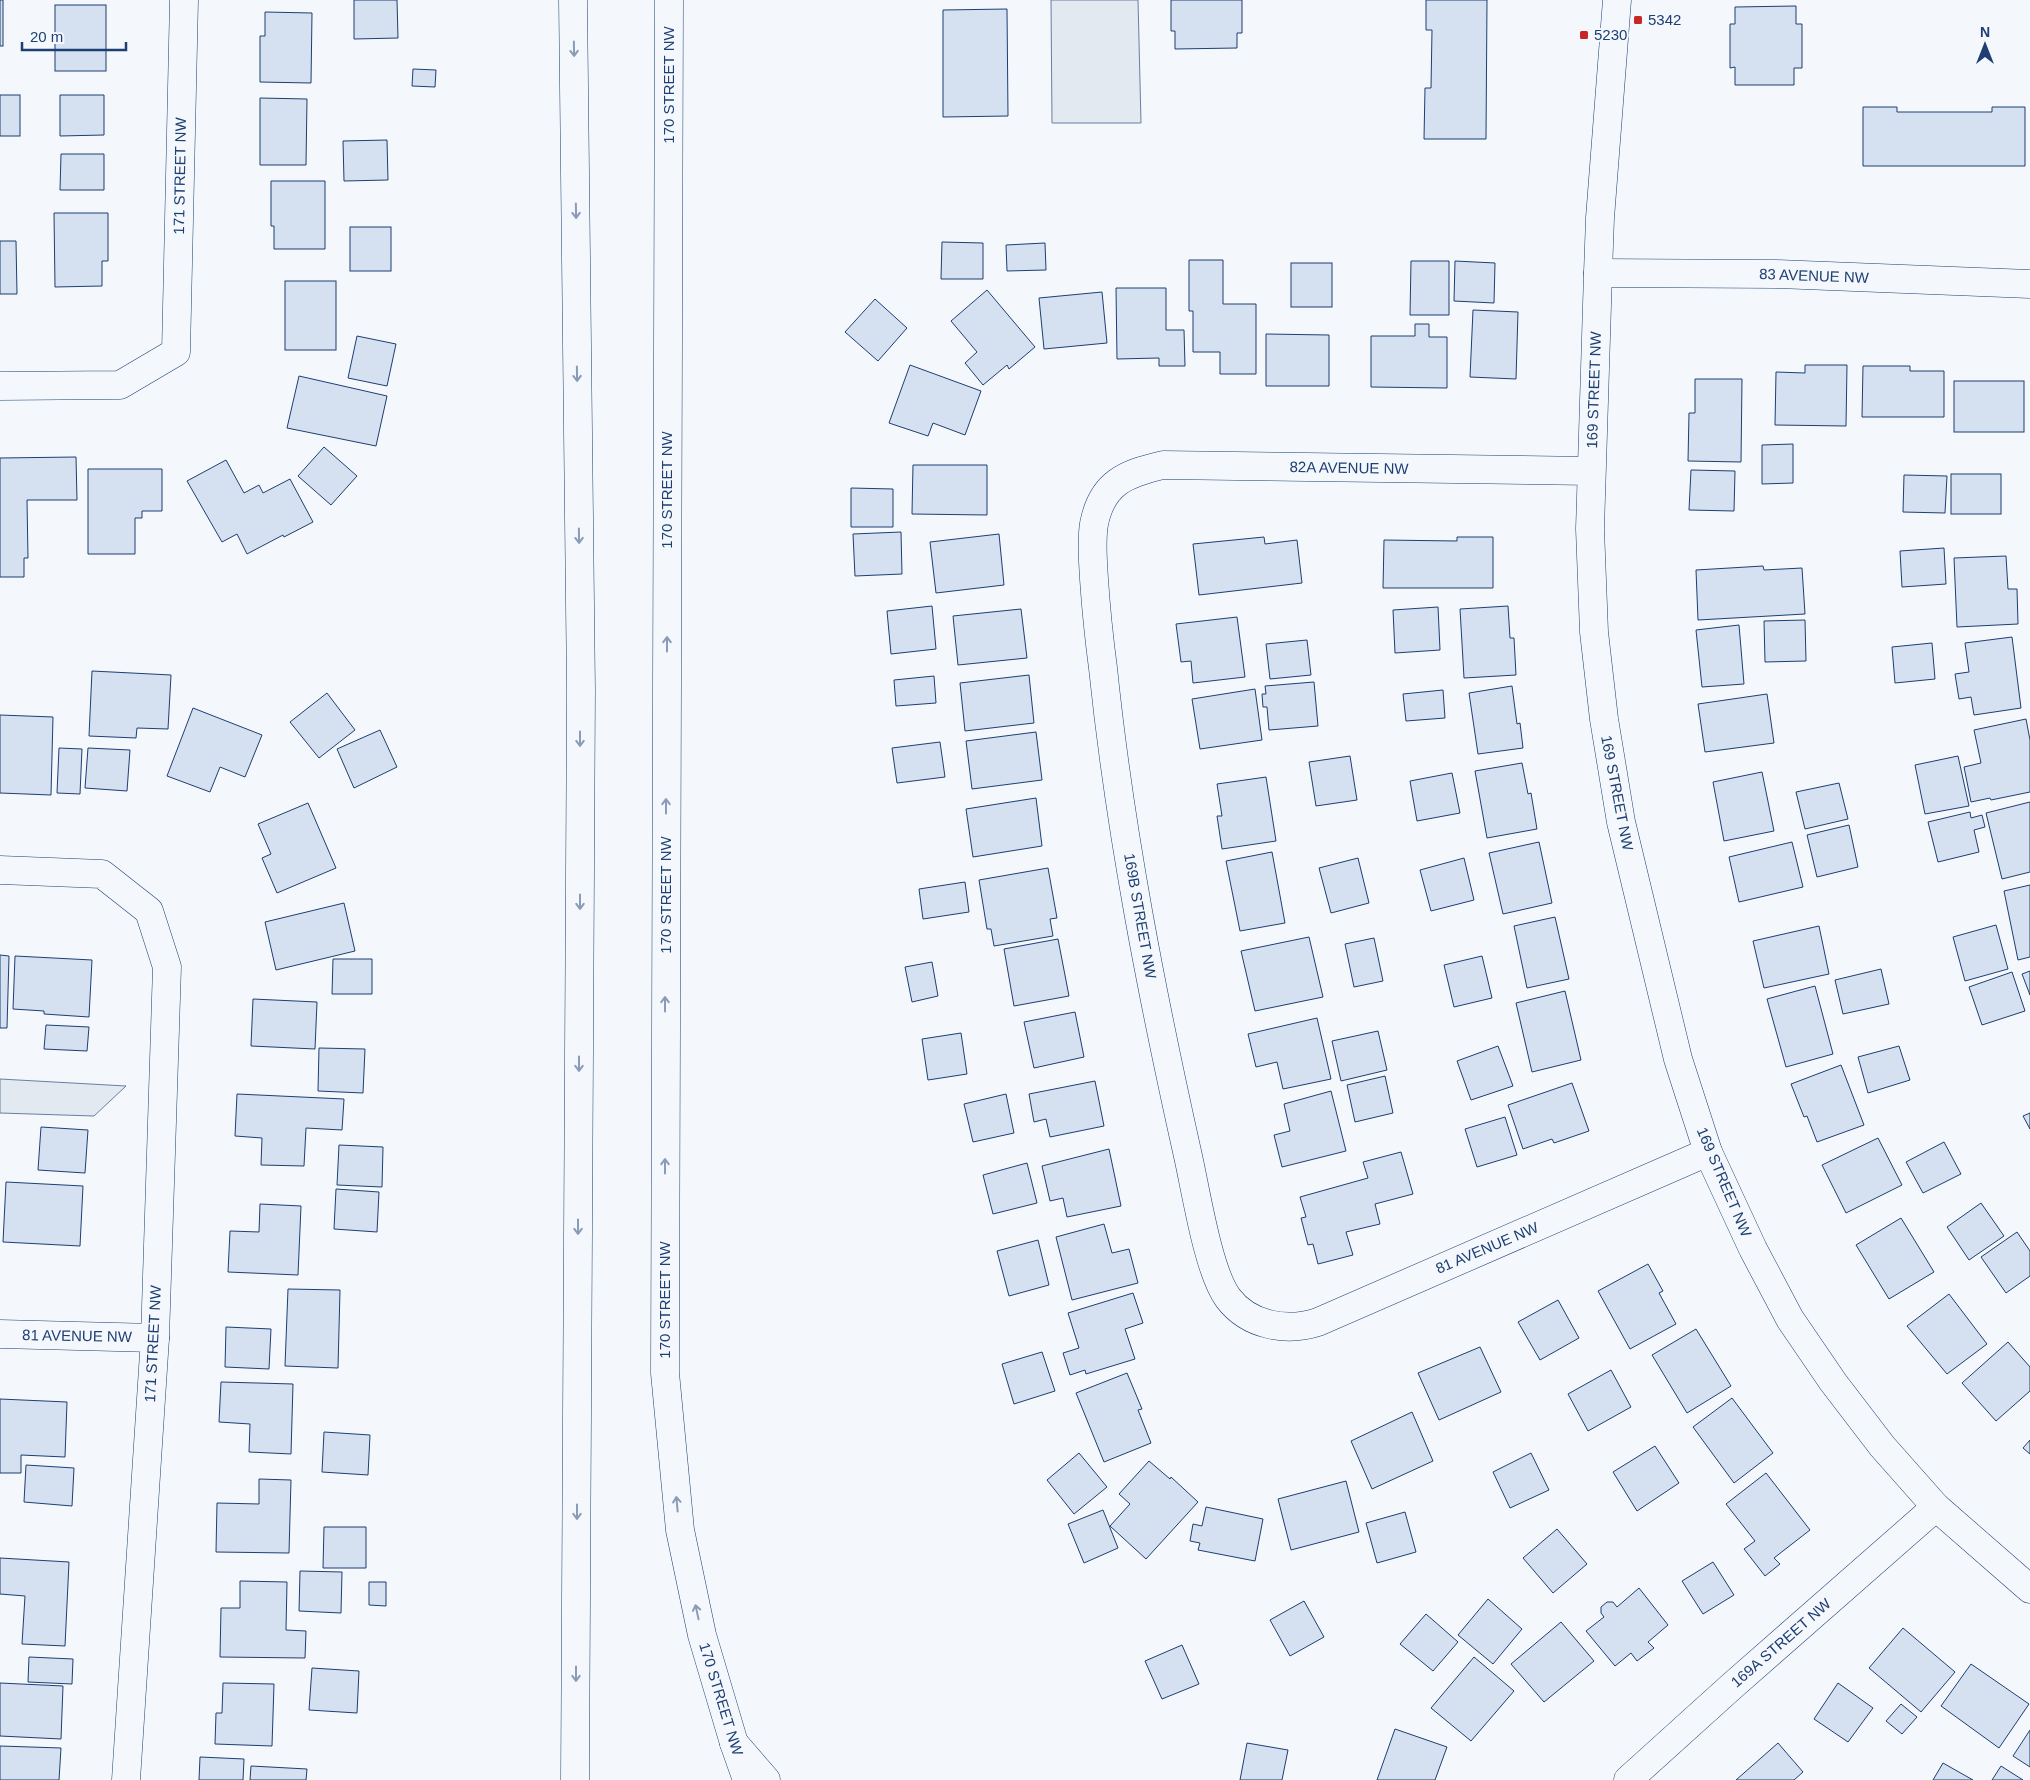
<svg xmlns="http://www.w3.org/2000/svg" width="2030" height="1780" font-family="Helvetica,sans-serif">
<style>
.green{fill:#e3e9f0;stroke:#687fa3}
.building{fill:#d5e0f0;stroke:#1d3f73}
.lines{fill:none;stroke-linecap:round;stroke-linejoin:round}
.minor-casing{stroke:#1d3f73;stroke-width:29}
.major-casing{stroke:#1d3f73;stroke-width:29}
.highway-casing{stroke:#1d3f73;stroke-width:29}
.minor{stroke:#f4f7fb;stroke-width:28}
.major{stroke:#f4f7fb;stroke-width:28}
.highway{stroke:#f4f7fb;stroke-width:28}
.oneway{stroke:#889bb7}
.poi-dot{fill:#c62828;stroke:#f4f7fb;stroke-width:2}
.labels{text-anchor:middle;stroke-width:4;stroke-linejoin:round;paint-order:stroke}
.poi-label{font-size:15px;fill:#1d3f73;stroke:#f4f7fb;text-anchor:start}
.street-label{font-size:15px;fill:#1d3f73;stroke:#f4f7fb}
</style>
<rect width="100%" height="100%" fill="#f4f7fb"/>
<g class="green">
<polygon points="1051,0 1138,0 1141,123 1052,123"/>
<polygon points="0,1079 126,1086 94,1116 0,1113"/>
</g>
<g class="building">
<rect x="0" y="0" width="3" height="46"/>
<polygon points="354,0 397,0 398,38 354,39"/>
<polygon points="1171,0 1242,0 1242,33 1237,33 1237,48 1175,49 1175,31 1171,31"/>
<polygon points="1426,0 1487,0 1486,139 1424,139 1425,88 1431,88 1432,30 1426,30"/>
<rect x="55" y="5" width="51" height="66"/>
<polygon points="1796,6 1796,24 1802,24 1802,68 1794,68 1794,85 1735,85 1735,67 1730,68 1730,24 1735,24 1735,7"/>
<polygon points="1007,9 1008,116 943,117 943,10"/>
<polygon points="265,12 312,13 311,83 260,82 260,36 265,36"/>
<polygon points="413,69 436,70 435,87 412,86"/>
<rect x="0" y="95" width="20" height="41"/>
<polygon points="60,95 104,95 104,135 60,136"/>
<polygon points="260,98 307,99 306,165 260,165"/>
<polygon points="1863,107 1897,107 1897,112 1992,112 1992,107 2025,107 2025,166 1863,166"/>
<polygon points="387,140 388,180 344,181 343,141"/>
<polygon points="61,154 104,154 104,190 60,190"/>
<polygon points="271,181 325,181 325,249 274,249 274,226 271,226"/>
<polygon points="54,213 108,213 108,261 102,261 102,286 55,287"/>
<rect x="350" y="227" width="41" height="44"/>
<polygon points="0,241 16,241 17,294 0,294"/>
<polygon points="942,242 983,243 983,279 941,279"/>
<polygon points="1045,243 1046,270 1007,271 1006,245"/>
<polygon points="1189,260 1223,260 1223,304 1256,304 1256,374 1220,374 1220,352 1193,352 1193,311 1189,311"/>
<polygon points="1411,261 1449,261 1449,315 1410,315"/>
<polygon points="1455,261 1495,263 1494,303 1454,301"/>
<rect x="1291" y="263" width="41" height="44"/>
<rect x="285" y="281" width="51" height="69"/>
<polygon points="1116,288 1166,288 1166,330 1184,330 1185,366 1159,366 1159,358 1117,359"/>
<polygon points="987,290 1035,347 1009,369 1007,365 983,385 965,363 977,352 951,321"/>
<polygon points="1102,292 1107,343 1044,349 1039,298"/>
<polygon points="875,299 907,328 878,361 845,332"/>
<polygon points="1473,310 1518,312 1516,379 1470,377"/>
<polygon points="1415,324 1429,324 1429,337 1447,337 1447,388 1371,387 1371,336 1415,336"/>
<polygon points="1266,334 1329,335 1329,386 1266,386"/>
<polygon points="357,336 396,344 387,386 348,378"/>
<polygon points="910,365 981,391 965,435 933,423 928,436 889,423"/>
<polygon points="1805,365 1847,365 1846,426 1775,425 1776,372 1805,373"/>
<polygon points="1863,366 1910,366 1910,371 1944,371 1944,417 1862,417"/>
<polygon points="299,376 387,396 376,446 287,428"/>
<polygon points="1695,379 1742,379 1741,462 1688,461 1689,413 1695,413"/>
<rect x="1954" y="381" width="70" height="51"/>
<polygon points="1793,444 1793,483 1762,484 1762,445"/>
<polygon points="324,447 357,476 331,505 298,476"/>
<polygon points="76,457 77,500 27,500 28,558 24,558 24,577 0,577 0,458"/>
<polygon points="226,460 244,493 259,485 263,493 290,479 313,522 284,537 283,535 247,554 237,534 222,542 187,481"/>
<polygon points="913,465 987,465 987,515 912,514"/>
<polygon points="88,469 162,469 162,511 142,511 142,518 135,518 135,554 88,554"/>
<polygon points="1691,470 1735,471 1734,511 1689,510"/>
<rect x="1951" y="474" width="50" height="40"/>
<polygon points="1904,475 1947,476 1945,513 1903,512"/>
<polygon points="851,488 893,489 893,527 851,527"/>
<polygon points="901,532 902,574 855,576 853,534"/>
<polygon points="999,534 1004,585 936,593 930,542"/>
<polygon points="1264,537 1265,544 1297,540 1302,583 1199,595 1193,544"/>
<polygon points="1457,537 1493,537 1493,588 1383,588 1384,540 1457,541"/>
<polygon points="1944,548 1946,584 1902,587 1900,551"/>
<polygon points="2006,556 2008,589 2017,589 2018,624 1957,627 1954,558"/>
<polygon points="1763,566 1764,570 1802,568 1805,614 1698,620 1696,570"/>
<polygon points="932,606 936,649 891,654 887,611"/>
<polygon points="1508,606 1510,638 1514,638 1516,675 1464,678 1460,609"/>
<polygon points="1438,607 1440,650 1395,653 1393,610"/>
<polygon points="1021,609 1027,658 958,665 953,616"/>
<polygon points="1237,617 1245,677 1193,683 1191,661 1181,662 1176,624"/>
<polygon points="1805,620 1806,661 1765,662 1764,621"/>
<polygon points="1739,625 1744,684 1702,687 1696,630"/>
<polygon points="2012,637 2021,708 1974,715 1971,697 1959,699 1955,674 1969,672 1965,643"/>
<polygon points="1307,640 1311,675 1270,679 1266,644"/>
<polygon points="1932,643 1935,679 1895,683 1892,647"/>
<polygon points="92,671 171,675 168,729 137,728 136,738 89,736"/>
<polygon points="1029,675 1034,723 965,731 960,683"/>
<polygon points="934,676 936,703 896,706 894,680"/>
<polygon points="1314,682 1318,726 1269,730 1267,707 1263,707 1262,694 1266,694 1265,686"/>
<polygon points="1512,686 1517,724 1520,723 1523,748 1478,754 1469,693"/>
<polygon points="1255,689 1262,740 1200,749 1192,699"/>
<polygon points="1443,690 1445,718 1406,721 1403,694"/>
<polygon points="327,693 355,730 319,758 290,722"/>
<polygon points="1767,694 1774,743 1705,752 1698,704"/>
<polygon points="193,708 262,735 245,777 220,767 210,792 167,776"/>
<polygon points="0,715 53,717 51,795 0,793"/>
<polygon points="2026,719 2030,740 2030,792 1991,800 1990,798 1971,802 1964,767 1981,763 1974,730"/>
<polygon points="380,730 397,767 354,788 337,749"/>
<polygon points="1036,732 1042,780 972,789 966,741"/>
<polygon points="940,742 945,777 897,783 892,748"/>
<polygon points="59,748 82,749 80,794 57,793"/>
<polygon points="88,748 130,750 127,791 85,788"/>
<polygon points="1350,756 1357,800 1316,806 1309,762"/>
<polygon points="1958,756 1969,806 1925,814 1915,765"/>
<polygon points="1522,763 1528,794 1531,793 1537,829 1487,838 1475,771"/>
<polygon points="1762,772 1774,831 1724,841 1713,782"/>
<polygon points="1452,773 1460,813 1417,821 1410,781"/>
<polygon points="1266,777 1276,841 1222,849 1217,816 1222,816 1217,784"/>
<polygon points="1839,783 1848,819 1805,829 1796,792"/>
<polygon points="1036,798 1042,846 973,857 966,809"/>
<polygon points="2030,802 2030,872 2002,879 1986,813"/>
<polygon points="308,803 336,868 277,893 262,858 271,854 258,824"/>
<polygon points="1970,812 1971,818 1982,815 1985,827 1974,830 1979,852 1938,862 1928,822"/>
<polygon points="1849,825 1858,867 1817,877 1807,835"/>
<polygon points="1539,842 1552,903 1503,914 1489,853"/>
<polygon points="1792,842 1803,887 1739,902 1729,857"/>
<polygon points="1272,852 1285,923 1240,931 1226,861"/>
<polygon points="1358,858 1369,903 1331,913 1319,868"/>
<polygon points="1464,858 1474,900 1431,911 1420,870"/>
<polygon points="1048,868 1057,918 1050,919 1053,936 994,946 991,929 987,929 979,880"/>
<polygon points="965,882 969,912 923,919 919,889"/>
<polygon points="2030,885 2030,957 2018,960 2004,891"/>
<polygon points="344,903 355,951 276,970 265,922"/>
<polygon points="1555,917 1569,979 1527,988 1514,926"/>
<polygon points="1996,925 2008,969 1965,981 1953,937"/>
<polygon points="1819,926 1829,974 1764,988 1753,941"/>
<polygon points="1309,937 1323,997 1255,1011 1241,951"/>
<polygon points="1374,938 1383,981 1354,987 1345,944"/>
<polygon points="1058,939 1069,996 1014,1006 1004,949"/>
<polygon points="0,955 9,956 7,1028 0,1028"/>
<polygon points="15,956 92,960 89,1017 44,1014 44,1011 13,1009"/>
<polygon points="1482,956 1492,998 1454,1007 1444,965"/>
<polygon points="333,959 372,959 372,994 332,994"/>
<polygon points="932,962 938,996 912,1002 905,967"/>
<polygon points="1881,969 1889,1004 1843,1014 1835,980"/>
<polygon points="2030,971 2030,995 2022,974"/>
<polygon points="2012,972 2025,1011 1982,1025 1969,987"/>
<polygon points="1815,986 1833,1054 1786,1067 1767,999"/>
<polygon points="1565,991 1581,1060 1532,1072 1516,1003"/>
<polygon points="253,999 317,1002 315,1049 251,1046"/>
<polygon points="1075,1012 1084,1057 1034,1068 1024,1022"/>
<polygon points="1317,1018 1331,1079 1283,1089 1277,1062 1256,1067 1248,1034"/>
<polygon points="46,1025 89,1027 87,1051 44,1049"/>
<polygon points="1378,1031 1387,1070 1341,1081 1332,1041"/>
<polygon points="961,1033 967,1074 928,1080 922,1039"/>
<polygon points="1498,1046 1513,1086 1471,1100 1457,1061"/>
<polygon points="1899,1046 1910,1080 1868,1093 1858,1057"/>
<polygon points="319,1048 365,1049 363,1093 318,1091"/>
<polygon points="1841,1065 1864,1125 1817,1142 1807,1116 1804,1117 1791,1084"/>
<polygon points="1385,1076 1393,1113 1355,1122 1347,1085"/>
<polygon points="1095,1081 1104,1126 1050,1137 1046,1119 1034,1122 1029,1094"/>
<polygon points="1572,1083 1589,1131 1554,1143 1552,1139 1523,1149 1508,1105"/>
<polygon points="1331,1091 1346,1151 1282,1167 1274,1135 1290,1131 1284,1104"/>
<polygon points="237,1094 344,1099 342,1130 306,1128 304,1166 261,1165 262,1138 235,1136"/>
<polygon points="1006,1094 1014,1133 973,1142 964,1104"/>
<polygon points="2030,1113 2030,1129 2023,1116"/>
<polygon points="1505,1117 1517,1155 1477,1167 1465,1129"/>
<polygon points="41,1127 88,1130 85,1173 38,1170"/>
<polygon points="1878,1138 1902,1185 1846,1213 1822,1165"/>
<polygon points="1944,1142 1961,1174 1923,1193 1906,1162"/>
<polygon points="339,1145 383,1147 382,1187 337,1185"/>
<polygon points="1109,1149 1121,1206 1067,1217 1063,1198 1050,1201 1042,1166"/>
<polygon points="1401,1152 1413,1194 1375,1204 1380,1224 1346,1232 1353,1255 1318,1264 1313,1244 1308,1245 1301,1218 1306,1217 1300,1197 1368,1178 1363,1162"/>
<polygon points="1027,1163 1037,1203 993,1214 983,1175"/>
<polygon points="6,1182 83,1186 80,1246 3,1242"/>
<polygon points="336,1189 379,1192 377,1232 334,1229"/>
<polygon points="1981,1203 2004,1236 1969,1260 1947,1227"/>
<polygon points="260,1204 301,1206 298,1275 228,1272 230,1231 259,1232"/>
<polygon points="1901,1218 1934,1272 1889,1299 1856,1245"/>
<polygon points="1104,1224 1112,1253 1129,1249 1138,1283 1072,1300 1056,1237"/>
<polygon points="2017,1232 2030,1251 2030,1276 2006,1293 1981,1257"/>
<polygon points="1038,1240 1049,1285 1009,1296 997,1251"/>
<polygon points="1648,1264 1663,1291 1659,1293 1676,1324 1630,1349 1598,1291"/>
<polygon points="288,1289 340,1290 338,1368 285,1366"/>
<polygon points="1133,1293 1143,1323 1125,1329 1135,1359 1086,1374 1085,1370 1070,1375 1063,1353 1079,1348 1068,1313"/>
<polygon points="1949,1294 1987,1344 1947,1374 1907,1326"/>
<polygon points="1558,1300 1579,1338 1540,1360 1518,1322"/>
<polygon points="226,1327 271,1329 269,1369 225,1367"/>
<polygon points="1696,1329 1731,1386 1687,1413 1652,1355"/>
<polygon points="2008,1342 2030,1367 2030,1391 1996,1421 1962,1383"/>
<polygon points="1480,1347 1501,1392 1439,1420 1418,1373"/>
<polygon points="1042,1352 1055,1391 1014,1404 1002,1364"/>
<polygon points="1611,1370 1631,1407 1588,1431 1568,1394"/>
<polygon points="1127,1373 1142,1409 1138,1410 1151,1443 1104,1462 1076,1393"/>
<polygon points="221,1382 293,1384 291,1454 249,1452 250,1424 219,1422"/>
<polygon points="1732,1398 1773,1453 1734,1483 1693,1427"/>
<polygon points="0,1399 67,1402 65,1457 21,1455 21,1473 0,1473"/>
<polygon points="1412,1412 1433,1461 1372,1489 1351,1441"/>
<polygon points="324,1432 370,1435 368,1475 322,1472"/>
<polygon points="2030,1440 2030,1454 2023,1448"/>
<polygon points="1655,1446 1679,1483 1637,1511 1613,1472"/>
<polygon points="1079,1453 1107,1487 1074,1514 1047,1480"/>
<polygon points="1531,1453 1549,1490 1510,1508 1493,1472"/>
<polygon points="1149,1461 1170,1479 1171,1477 1198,1502 1146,1559 1110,1526 1130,1504 1119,1494"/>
<polygon points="26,1465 74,1468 72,1506 24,1502"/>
<polygon points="1766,1473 1810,1530 1774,1558 1780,1564 1765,1576 1744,1549 1755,1541 1726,1504"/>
<polygon points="259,1479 291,1480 289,1553 216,1552 217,1503 259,1504"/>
<polygon points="1346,1481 1359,1532 1291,1550 1278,1499"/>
<polygon points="1206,1507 1263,1519 1255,1561 1198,1550 1200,1543 1190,1541 1193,1524 1202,1526"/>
<polygon points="1103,1510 1118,1548 1084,1563 1068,1524"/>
<polygon points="1405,1512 1416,1552 1377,1563 1366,1523"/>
<polygon points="324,1527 366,1527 366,1568 323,1568"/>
<polygon points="1557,1529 1587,1564 1553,1593 1523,1558"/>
<polygon points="0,1558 69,1562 65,1646 22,1644 25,1596 0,1594"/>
<polygon points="1713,1562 1734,1595 1703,1614 1682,1581"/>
<polygon points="300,1571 342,1572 341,1613 299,1611"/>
<polygon points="240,1581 287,1582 286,1630 306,1631 305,1658 220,1657 221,1608 240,1608"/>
<polygon points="369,1582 386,1582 386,1606 369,1605"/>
<polygon points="1639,1588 1668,1625 1648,1642 1654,1648 1637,1661 1631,1653 1615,1666 1586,1631 1604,1617 1601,1613 1601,1607 1607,1602 1613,1602 1617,1607"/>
<polygon points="1488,1599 1522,1629 1493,1664 1458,1635"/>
<polygon points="1304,1601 1324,1637 1290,1656 1270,1620"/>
<polygon points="1426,1614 1458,1642 1433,1671 1400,1644"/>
<polygon points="1561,1622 1594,1661 1544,1702 1511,1664"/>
<polygon points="1903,1628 1955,1672 1921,1712 1869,1668"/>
<polygon points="1182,1645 1199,1684 1162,1699 1145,1661"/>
<polygon points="29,1657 73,1659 72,1684 28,1682"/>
<polygon points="1474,1657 1514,1691 1471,1741 1431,1708"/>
<polygon points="1971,1664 2029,1704 1999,1748 1941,1706"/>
<polygon points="312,1668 359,1671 357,1713 309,1710"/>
<polygon points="0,1683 63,1686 61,1739 0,1736"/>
<polygon points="223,1683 274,1684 272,1746 215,1744 216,1713 222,1713"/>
<polygon points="1838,1683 1873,1708 1848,1742 1814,1719"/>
<polygon points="1901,1704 1917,1717 1902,1734 1886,1721"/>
<polygon points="1395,1729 1447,1747 1435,1780 1377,1780"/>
<polygon points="2030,1730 2030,1767 2013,1756"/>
<polygon points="1247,1743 1288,1750 1282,1780 1240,1780"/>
<polygon points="1778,1743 1803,1772 1794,1780 1736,1780"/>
<polygon points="0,1746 61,1748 59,1780 0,1780"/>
<polygon points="200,1757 244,1759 243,1780 199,1780"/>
<polygon points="1943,1763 1973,1780 1933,1780"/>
<polygon points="251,1766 307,1769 306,1780 250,1780"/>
<polygon points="2001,1766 2023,1780 1992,1780"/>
</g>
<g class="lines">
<defs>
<g id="minor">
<polyline points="1617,0 1600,218 1598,273 1590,529 1594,632 1604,719 1621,822 1678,1059 1708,1152 1753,1249 1790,1319 1833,1382 1882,1446 1936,1507 2030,1589"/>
<polyline points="1598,273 1776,274 2030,284"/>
<polyline points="0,386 120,385 176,352 184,0"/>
<path d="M1591,471L1163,465C1125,474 1102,483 1094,524C1091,542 1093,561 1094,579C1096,609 1099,638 1103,668C1120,832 1152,995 1188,1156C1196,1191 1208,1271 1228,1298C1249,1326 1287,1332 1318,1322L1708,1152"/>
<polyline points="0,870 102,874 149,911 167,967 155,1338 126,1780"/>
<polyline points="0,1334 155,1338"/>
<polyline points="1628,1780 1732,1686 1936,1507"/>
</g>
<g id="major">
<polyline points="573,0 581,690 575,1780"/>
<polyline points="669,0 665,1373 680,1530 702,1635 734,1743 747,1780"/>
</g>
<polyline id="highway" points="734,1743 766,1780"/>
</defs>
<use href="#minor" class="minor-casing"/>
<use href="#major" class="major-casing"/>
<use href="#highway" class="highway-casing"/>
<use href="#minor" class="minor"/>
<use href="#major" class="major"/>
<use href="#highway" class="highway"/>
</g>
<defs><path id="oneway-shaft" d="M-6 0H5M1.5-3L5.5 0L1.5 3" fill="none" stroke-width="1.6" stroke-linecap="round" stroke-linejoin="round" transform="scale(1.25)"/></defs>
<g class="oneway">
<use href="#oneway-shaft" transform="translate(574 49) rotate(89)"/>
<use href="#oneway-shaft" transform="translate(576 211) rotate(89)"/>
<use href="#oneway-shaft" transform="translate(577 374) rotate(89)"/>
<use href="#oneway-shaft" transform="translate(579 536) rotate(89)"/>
<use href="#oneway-shaft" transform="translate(667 644) rotate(-90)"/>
<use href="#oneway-shaft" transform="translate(580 739) rotate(90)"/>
<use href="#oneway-shaft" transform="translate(666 806) rotate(-90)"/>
<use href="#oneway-shaft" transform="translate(580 902) rotate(90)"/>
<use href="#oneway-shaft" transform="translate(665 1004) rotate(-90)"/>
<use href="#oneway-shaft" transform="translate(579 1064) rotate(90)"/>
<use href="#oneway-shaft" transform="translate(665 1166) rotate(-90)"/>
<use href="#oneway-shaft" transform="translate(578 1227) rotate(90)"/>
<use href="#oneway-shaft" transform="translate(677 1504) rotate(-95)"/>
<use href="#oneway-shaft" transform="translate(577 1512) rotate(90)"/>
<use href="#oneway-shaft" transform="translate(697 1612) rotate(-102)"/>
<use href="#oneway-shaft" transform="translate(576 1674) rotate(90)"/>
</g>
<g class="poi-dot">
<rect x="1633" y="15" width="10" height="10" rx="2.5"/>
<rect x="1579" y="30" width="10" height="10" rx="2.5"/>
</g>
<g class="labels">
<g class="poi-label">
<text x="1648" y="25">5342</text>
<text x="1594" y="40">5230</text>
</g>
<g class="street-label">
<text transform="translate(669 85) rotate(-90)" y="5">170 STREET NW</text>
<text transform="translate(180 176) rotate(-89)" y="5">171 STREET NW</text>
<text transform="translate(1814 276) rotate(2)" y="5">83 AVENUE NW</text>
<text transform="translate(1594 390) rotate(-88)" y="5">169 STREET NW</text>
<text transform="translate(1349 468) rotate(1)" y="5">82A AVENUE NW</text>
<text transform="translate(667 490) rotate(-90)" y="5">170 STREET NW</text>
<text transform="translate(1617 793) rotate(79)" y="5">169 STREET NW</text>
<text transform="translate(666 895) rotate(-90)" y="5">170 STREET NW</text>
<text transform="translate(1140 916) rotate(80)" y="5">169B STREET NW</text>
<text transform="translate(1724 1182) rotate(67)" y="5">169 STREET NW</text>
<text transform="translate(1487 1248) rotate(-23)" y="5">81 AVENUE NW</text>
<text transform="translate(665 1300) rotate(-90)" y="5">170 STREET NW</text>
<text transform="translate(77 1336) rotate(1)" y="5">81 AVENUE NW</text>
<text transform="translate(153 1344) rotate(-87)" y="5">171 STREET NW</text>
<text transform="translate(1781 1643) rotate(-41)" y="5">169A STREET NW</text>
<text transform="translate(721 1699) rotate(73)" y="5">170 STREET NW</text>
</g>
</g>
<g transform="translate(1985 45)" stroke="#f4f7fb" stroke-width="4" paint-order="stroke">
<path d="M0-4L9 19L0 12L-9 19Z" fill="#1d3f73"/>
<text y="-8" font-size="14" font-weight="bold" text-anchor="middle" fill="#1d3f73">N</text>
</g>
<path d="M22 42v8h104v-8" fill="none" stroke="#1d3f73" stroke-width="2.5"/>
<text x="30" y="42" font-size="15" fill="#1d3f73" stroke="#f4f7fb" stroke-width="4" paint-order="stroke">20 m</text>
</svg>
